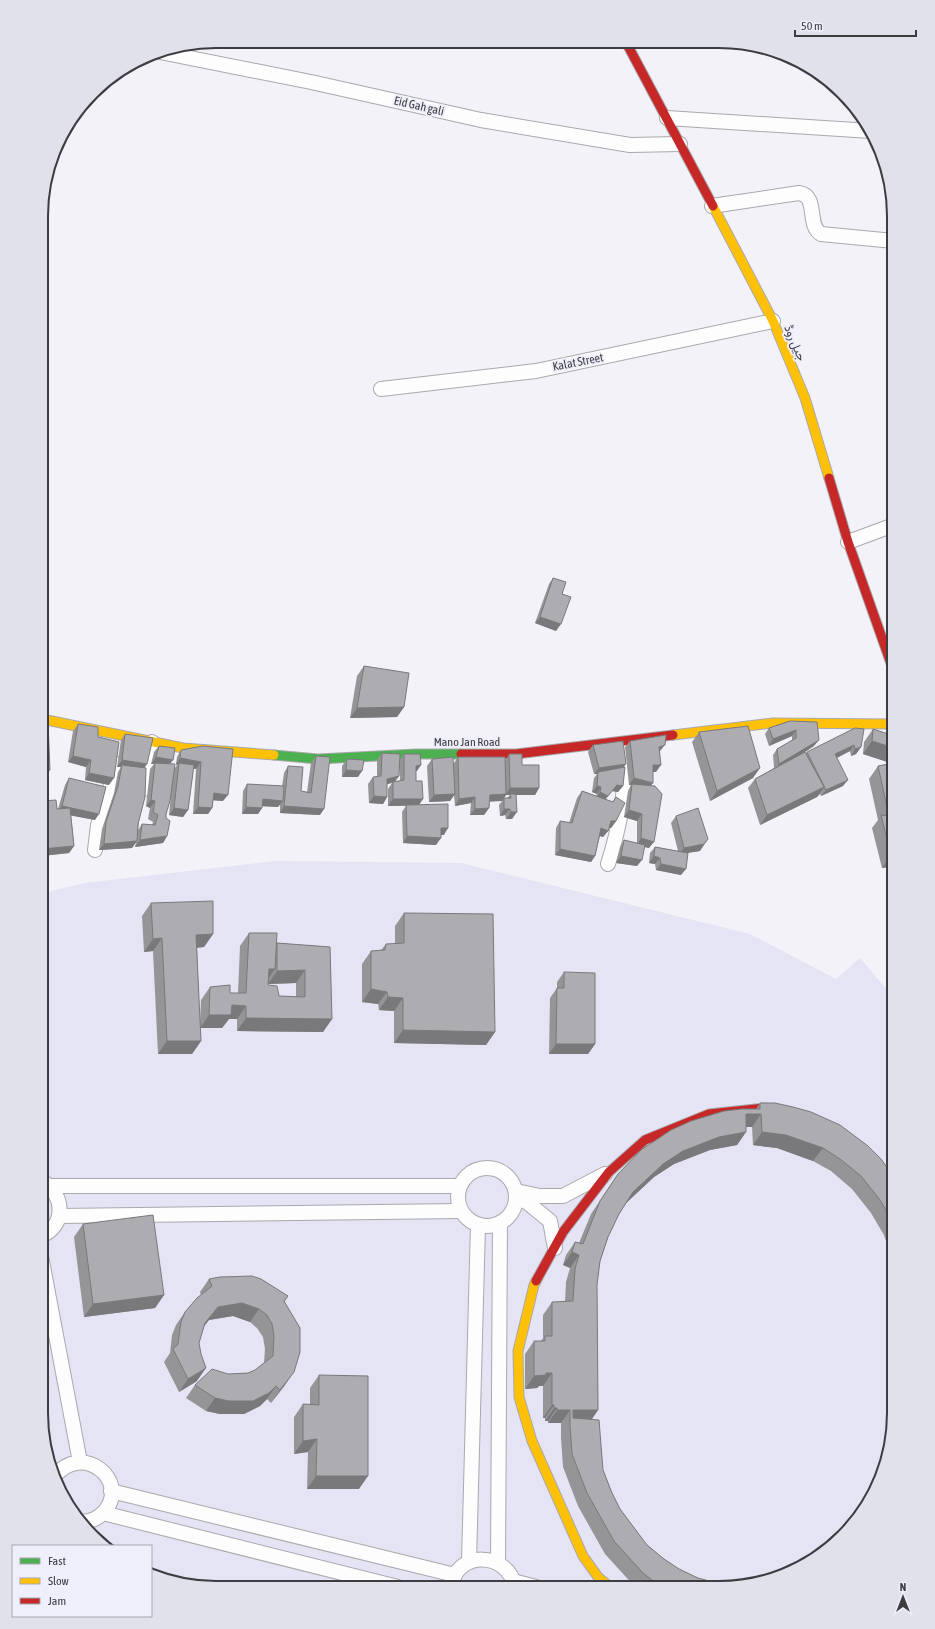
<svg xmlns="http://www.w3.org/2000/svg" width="935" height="1629" font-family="'Asap Condensed',Vazirmatn,sans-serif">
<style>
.green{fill:#e4e4f5}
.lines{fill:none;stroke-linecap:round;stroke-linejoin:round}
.street-casing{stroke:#a9a9ad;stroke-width:16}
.fast-casing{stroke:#a9a9ad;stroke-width:11}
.slow-casing{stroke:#a9a9ad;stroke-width:11}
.jam-casing{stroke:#a9a9ad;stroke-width:11}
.street{stroke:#fdfdfe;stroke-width:14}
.fast{stroke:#4caf50;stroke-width:9}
.slow{stroke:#ffc107;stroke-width:9}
.jam{stroke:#c62828;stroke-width:9}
.wall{fill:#959598;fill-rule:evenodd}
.shaded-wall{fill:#79797c}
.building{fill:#adadb1;stroke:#79797c}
.labels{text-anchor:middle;stroke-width:4;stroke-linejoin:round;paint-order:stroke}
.street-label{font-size:12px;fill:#3c3c41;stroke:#efeffb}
.rim{fill:none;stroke:#3c3c41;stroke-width:2}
</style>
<rect width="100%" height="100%" fill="#f2f2f8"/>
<polygon class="green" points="276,861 461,863 750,934 836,979 860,958 894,998 894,1425 881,1480 858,1520 825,1552 776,1579 719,1588 193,1586 151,1575 151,1546 103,1546 77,1519 50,1470 41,1413 42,893 85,883"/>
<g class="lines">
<defs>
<g id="street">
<polyline points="160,52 311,82 481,120 630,145 680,144"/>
<polyline points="667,118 871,131"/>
<path d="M712,206L799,193C819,196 806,225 821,234L894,241"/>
<polyline points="381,389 536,371 773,321"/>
<polyline points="848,542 894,525"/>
<polyline points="144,789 146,772 152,742"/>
<polyline points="95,850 98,825 110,790 114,763"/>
<path d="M608,864C617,835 625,803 624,773C624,764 622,756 622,748"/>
<circle cx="487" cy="1197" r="29"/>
<polyline points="50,1186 459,1186"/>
<polyline points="516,1191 540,1196 563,1196 605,1174"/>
<polyline points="517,1197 528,1203 550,1221 555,1248"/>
<polyline points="59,1216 461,1211"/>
<path d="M41,1236C66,1226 65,1195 43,1182"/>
<polyline points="41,1256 80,1462"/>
<path d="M54,1477C82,1441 130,1480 105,1511C98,1519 90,1522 80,1522"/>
<polyline points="111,1491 455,1575"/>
<polyline points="103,1513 398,1587"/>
<polyline points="469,1562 478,1225"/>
<polyline points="498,1563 500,1223"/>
<polyline points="513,1581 536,1587"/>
<path d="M451,1587C456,1550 508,1551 515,1587"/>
</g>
<polyline id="fast" points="274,755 318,759 416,754 461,754"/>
<g id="slow">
<polyline points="713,206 773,321 805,398 829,478"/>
<polyline points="42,719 183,748 274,755"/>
<polyline points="673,735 773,723 894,724"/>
<polyline points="536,1281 534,1285 518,1351 519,1397 532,1441 583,1556 598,1577 611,1588"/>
</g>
<g id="jam">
<polyline points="627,44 713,206"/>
<polyline points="829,478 848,542 894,672"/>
<polyline points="461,754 516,754 673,735"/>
<polyline points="536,1281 563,1232 609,1172 645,1140 709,1114 765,1108 782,1112"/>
</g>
</defs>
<use href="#street" class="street-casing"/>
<use href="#fast" class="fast-casing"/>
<use href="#slow" class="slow-casing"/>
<use href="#jam" class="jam-casing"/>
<use href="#street" class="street"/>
<use href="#fast" class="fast"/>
<use href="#slow" class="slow"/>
<use href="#jam" class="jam"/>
</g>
<g class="wall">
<polygon points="553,578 562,594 556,631 535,623 549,584"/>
<polygon points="364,666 404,707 397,717 350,718 357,676"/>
<polygon points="790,721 814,746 805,752 806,753 855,728 861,747 856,754 851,756 850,751 837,758 843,786 821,796 820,794 817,797 760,825 748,788 755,779 774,768 773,755 777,749 792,741 792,736 769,746 765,734 769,728"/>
<polygon points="78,724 98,737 109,785 85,780 86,767 68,762 73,731"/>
<polygon points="873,729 894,736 894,866 882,868 872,828 878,820 869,779 878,766 892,763 863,754 864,742"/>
<polygon points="699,732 753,778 710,801 692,742"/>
<polygon points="125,734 145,768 138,830 142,824 152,825 153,822 148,819 150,808 146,806 150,769 154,764 151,764 154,752 159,746 173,760 170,764 175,768 177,765 176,764 177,757 181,750 203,746 223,801 213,800 212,808 208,814 193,814 196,769 193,768 188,810 183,817 169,815 172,785 166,814 167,836 163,843 135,847 136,842 132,848 99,850 102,829 114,793 118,772 121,767 117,767 121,740"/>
<polygon points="630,741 660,751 660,752 656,772 653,772 653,783 651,785 649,848 644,847 637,866 616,863 620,847 624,840 637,843 637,821 624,817 628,791 631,785 629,785 625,747"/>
<polygon points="593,745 623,768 623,786 618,792 612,791 606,799 612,802 616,797 616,821 611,828 609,828 608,831 603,837 600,836 595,856 591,862 555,855 556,828 560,821 569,823 577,798 582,791 596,796 597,794 592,792 594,778 597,774 594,774 588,752"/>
<path d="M382,753L400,760L404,754L421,765L416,771V781L419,805L444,835H441L436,845L403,843L402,812L406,806H388V789L392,783L387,784V797L383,804L369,803L368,784L373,777H377V760ZM400,767V781L395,782L399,776Z"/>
<path d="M509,754L522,765L539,788L535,795H516L512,819H506L505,815L500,816L499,805L502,801H489V808L484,815H470L471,803L455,806L454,795L450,801L429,802L427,766L432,759L454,763L458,757L506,760ZM506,795H510L507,798H504Z"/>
<polygon points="316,756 320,815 280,813 280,804 278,807 262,806 262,808 258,814 242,814 243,791 247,784 282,786 284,773 288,766 301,791 307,792 311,763"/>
<polygon points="347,759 358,777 342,777 342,766"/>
<polygon points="69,778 95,820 71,815 74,846 69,853 42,856 42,803 43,801 57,809 58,809 65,785"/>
<polygon points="676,816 700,851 688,853 681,875 656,870 655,864 649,863 650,853 655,847 678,851 671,823"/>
<polygon points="892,868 894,868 894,906 887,875"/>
<path d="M151,903L213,934L204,947L197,948L200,1026L201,1000L210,987L230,993H238L240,946L249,933L276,944L277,943L330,947L332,1019L323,1032L237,1031V1019H229L222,1028H200L201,1041L192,1054H158L153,951L144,952L142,916ZM296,983V997L279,996L268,985V984Z"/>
<polygon points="404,913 495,1032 486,1045 394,1043 394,1011 379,1010 378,1004 362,1002 362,964 371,951 381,950 386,944 395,944 395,926"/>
<polygon points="564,972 595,1044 588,1054 549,1054 550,998 557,988 557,982"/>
<polygon points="760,1103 894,1177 894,1266 884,1235 871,1213 852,1189 831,1171 813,1161 777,1148 753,1145 752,1127 746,1127 746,1132 737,1145 710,1150 674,1164 654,1177 626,1203 619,1214 608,1237 600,1261 597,1285 598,1410 592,1419 603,1470 612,1493 620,1509 647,1545 664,1559 679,1569 719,1588 636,1588 605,1554 578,1506 563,1467 561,1438 561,1423 548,1423 548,1421 545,1421 545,1418 543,1418 543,1386 539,1386 537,1388 525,1389 525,1354 534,1341 541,1341 543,1338 543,1315 552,1302 565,1302 566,1282 570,1268 563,1265 566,1255 575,1242 579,1243 591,1214 618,1174 756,1109"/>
<polygon points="83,1224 164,1295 155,1308 84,1317 74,1237"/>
<polygon points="209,1279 288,1296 285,1301 285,1385 271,1403 267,1399 260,1406 244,1414 220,1414 206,1411 186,1398 195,1385 228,1374 248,1373 255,1370 264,1363 265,1349 263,1337 257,1328 250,1322 233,1316 209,1320 204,1326 199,1343 197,1381 179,1392 164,1362 170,1353 172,1335 176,1325 185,1312 201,1295 200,1292"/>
<polygon points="319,1375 359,1489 307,1489 308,1452 294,1454 294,1417 303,1404 310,1405 310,1388"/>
</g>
<g class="shaded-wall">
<polygon points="540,617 561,624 556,631 535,623"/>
<polygon points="404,707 397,717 350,718 357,708"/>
<polygon points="796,730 792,736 769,746 773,739"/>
<polygon points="819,740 814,746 775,771 779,764"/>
<polygon points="872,741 894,748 893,764 863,754"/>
<polygon points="665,745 660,751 655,753 659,747"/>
<polygon points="854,745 850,751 830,761 835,754"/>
<polygon points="861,747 856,754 851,756 855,749"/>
<polygon points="73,756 91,760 86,767 68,762"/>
<polygon points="156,757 173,760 168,766 155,763 154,764 151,764"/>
<polygon points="180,758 201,762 196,769 178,765 179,763 177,765 176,764"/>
<polygon points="122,760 147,764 143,770 122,765 121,767 117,767"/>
<polygon points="626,764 621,771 598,772 597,774 594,774 599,768"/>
<polygon points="421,765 417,771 411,772 416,766"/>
<polygon points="653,765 661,765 656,772 648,772"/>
<polygon points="760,768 753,778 710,801 717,791"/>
<polygon points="42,770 50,770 45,777 42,777"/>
<polygon points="346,770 362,771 358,777 342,777"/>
<polygon points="89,773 114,778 109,785 85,780"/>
<polygon points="399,776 394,782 382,786 387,779"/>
<polygon points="634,778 653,783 648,789 632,784 631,785 629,785"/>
<polygon points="848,780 843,786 821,796 826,790"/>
<polygon points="617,785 623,786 618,792 612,791 603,802 595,799 600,792"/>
<polygon points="597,786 601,787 597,794 592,792"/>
<polygon points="824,787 817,797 760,825 767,815"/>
<polygon points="510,788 539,788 535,795 506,795 502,801 485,802 490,795 506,794"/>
<polygon points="214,793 228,795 223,801 209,800"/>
<polygon points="455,794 450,801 429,802 434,795"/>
<polygon points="374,796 387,797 383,804 369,803"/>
<polygon points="475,797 471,803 455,806 459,799"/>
<polygon points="263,799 283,801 278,807 258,806"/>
<polygon points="393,799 423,799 419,805 388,806"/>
<polygon points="151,800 155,801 150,808 146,806"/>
<polygon points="62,806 99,814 95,820 57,813"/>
<polygon points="284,806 324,809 320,815 280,813"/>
<polygon points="198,807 212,808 208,814 193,814"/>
<polygon points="246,807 262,808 258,814 242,814"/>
<polygon points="174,808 188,810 183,817 169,815"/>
<polygon points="489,808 484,815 470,815 475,809"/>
<polygon points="504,809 510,809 505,815 500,816"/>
<polygon points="629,810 642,814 637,821 624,817"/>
<polygon points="511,812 517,812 512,819 506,819"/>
<polygon points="611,821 616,821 611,828 606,828"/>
<polygon points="441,828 448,828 444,835 437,835"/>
<polygon points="601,828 608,831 603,837 597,835"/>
<polygon points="167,836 163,843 135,847 140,840"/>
<polygon points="407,836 441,838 436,845 403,843"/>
<polygon points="641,838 654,842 649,848 637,845"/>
<polygon points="708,839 700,851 679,854 684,848"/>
<polygon points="137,841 132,848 99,850 104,844"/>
<polygon points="74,846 69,853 42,856 42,849"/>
<polygon points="560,849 595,856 591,862 555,855"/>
<polygon points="894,854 894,866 882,868 891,855"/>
<polygon points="621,856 642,860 637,866 616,863"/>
<polygon points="654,856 660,858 655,864 649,863"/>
<polygon points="661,864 686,869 681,875 656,870"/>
<polygon points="213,934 204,947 187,948 196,935"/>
<polygon points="162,938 153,951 144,952 153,939"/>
<polygon points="269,969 275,969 266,982"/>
<polygon points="305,970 296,983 268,984 277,971"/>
<polygon points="371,989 387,992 378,1004 362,1002"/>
<polygon points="388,997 403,998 394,1011 379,1010"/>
<polygon points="232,1005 246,1006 237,1019 229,1019 222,1028 200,1028 209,1015"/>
<polygon points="246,1018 332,1019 323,1032 237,1031"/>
<polygon points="403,1030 495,1032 486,1045 394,1043"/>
<polygon points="167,1041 201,1041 192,1054 158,1054"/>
<polygon points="556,1044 595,1044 588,1054 549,1054"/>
<polygon points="746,1114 761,1114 752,1127 737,1127"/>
<polygon points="746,1132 737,1145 710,1150 674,1164 654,1177 624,1205 633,1192 663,1164 683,1151 719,1137"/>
<polygon points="762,1132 786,1135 823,1148 813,1161 777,1148 753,1145"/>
<polygon points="572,1252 579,1255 570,1268 563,1265"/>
<polygon points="164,1295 155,1308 84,1317 93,1304"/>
<polygon points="242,1303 259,1309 250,1322 233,1316 209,1320 196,1336 205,1323 218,1307"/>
<polygon points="206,1368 197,1381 179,1392 188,1379"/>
<polygon points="294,1372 285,1385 271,1403 280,1390"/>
<polygon points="546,1373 552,1373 543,1386 539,1386 537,1388 525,1389 534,1376"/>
<polygon points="276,1386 267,1399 260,1406 244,1414 220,1414 206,1411 215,1398"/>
<polygon points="552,1405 554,1405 545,1418 543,1418"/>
<polygon points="554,1408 557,1408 548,1421 545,1421"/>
<polygon points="557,1410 570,1410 561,1423 548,1423"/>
<polygon points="573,1410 598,1410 589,1423 570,1423"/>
<polygon points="317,1439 308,1452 294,1454 303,1441"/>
<polygon points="316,1476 368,1476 359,1489 307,1489"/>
</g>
<g class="building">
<polygon points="553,578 566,582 562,594 571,597 561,624 540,617"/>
<polygon points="364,666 409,673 404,707 357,708"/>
<polygon points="790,721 817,722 819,740 779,764 777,749 796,738 796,730 773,739 769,728"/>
<polygon points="48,723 50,770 42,770 42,727"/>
<polygon points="78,724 98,727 98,737 119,742 114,778 89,773 91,760 73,756"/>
<polygon points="748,726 760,768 717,791 699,732"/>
<polygon points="855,728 864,729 861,747 855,749 854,745 835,754 848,780 826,790 807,752"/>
<polygon points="873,729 894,736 894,748 872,741"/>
<polygon points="125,734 153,738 147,764 122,760"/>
<polygon points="666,735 665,745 659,747 661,765 653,765 653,783 634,778 630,741"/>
<polygon points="623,741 626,764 599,768 593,745"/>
<polygon points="159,746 175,748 173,760 156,757"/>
<polygon points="203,746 233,749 228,795 214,793 212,808 198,807 201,762 180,758 181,750"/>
<polygon points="805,752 824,787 767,815 755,779"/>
<polygon points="382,753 400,754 399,776 387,779 387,797 374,796 373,777 381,776"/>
<polygon points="404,754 420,754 421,765 416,766 416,781 422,781 423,799 393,799 393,782 404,780"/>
<polygon points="509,754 522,754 522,765 539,765 539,788 510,788"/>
<polygon points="316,756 330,757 324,809 284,806 288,766 303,767 301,791 311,793"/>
<polygon points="453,757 455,794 434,795 432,759"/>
<polygon points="458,757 505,757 506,794 490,795 489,808 475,809 475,797 459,799"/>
<polygon points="347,759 364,760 362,771 346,770"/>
<polygon points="155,763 175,764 170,801 166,814 166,818 170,821 167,836 140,840 142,824 155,825 158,815 153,812 155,801 151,800"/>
<polygon points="179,763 194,765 188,810 174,808"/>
<polygon points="894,763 894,854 891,855 881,815 889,816 878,766"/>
<polygon points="122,765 146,768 145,797 138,824 137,841 104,844 106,822 118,786"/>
<polygon points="625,767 623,786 617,785 608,796 600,792 601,787 597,786 598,772"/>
<polygon points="69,778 106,787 99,814 62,806"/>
<polygon points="247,784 284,786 283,801 263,799 262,808 246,807"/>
<polygon points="632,784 655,786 662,794 654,842 641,838 642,814 629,810"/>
<polygon points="582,791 613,802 616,797 625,803 616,821 611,821 608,831 601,828 595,856 560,849 560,821 572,823"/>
<polygon points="510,794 516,794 517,812 511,812 510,809 504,809 504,798 511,798"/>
<polygon points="56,800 57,809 70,808 74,846 42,849 42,813 44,813 43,801"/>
<polygon points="448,804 448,828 441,828 441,838 407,836 406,805"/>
<polygon points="698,808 708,839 704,844 684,848 676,816"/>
<polygon points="624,840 645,845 642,860 621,856"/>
<polygon points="655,847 688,853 686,869 661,864 660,858 654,856"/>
<polygon points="892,868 894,868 894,877"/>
<polygon points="213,901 213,934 196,935 201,1041 167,1041 162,938 153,939 151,903"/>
<polygon points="404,913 493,914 495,1032 403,1030 403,998 388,997 387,992 371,989 371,951 385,950 386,944 404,943"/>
<polygon points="249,933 277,933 275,969 269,969 268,985 277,986 279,996 305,997 305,970 277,971 277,943 330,947 332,1019 246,1018 246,1006 232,1005 231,1015 209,1015 210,987 230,985 230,993 246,993"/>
<polygon points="564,972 595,973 595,1044 556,1044 557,988 564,988"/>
<polygon points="760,1103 775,1103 793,1107 811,1112 840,1125 868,1146 881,1159 894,1177 894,1224 880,1200 861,1176 840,1159 823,1148 786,1135 762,1132 761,1114 746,1114 746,1132 719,1137 683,1151 663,1164 633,1192 619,1214 608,1237 600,1261 597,1285 598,1410 573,1410 573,1418 599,1420 603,1470 612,1493 620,1509 647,1545 664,1559 679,1569 698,1578 724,1585 731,1586 719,1588 662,1588 643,1573 614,1541 587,1493 572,1454 570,1425 570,1410 557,1410 557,1408 554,1408 554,1405 552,1405 552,1373 546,1373 546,1375 534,1376 534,1341 545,1341 545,1336 552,1336 552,1302 573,1301 575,1269 579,1255 572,1252 575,1242 583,1244 600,1201 618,1174 641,1150 671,1130 691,1121 724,1111 742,1109 760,1109"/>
<polygon points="153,1215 164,1295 93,1304 83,1224"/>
<polygon points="252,1276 261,1279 288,1296 284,1301 300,1328 300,1352 294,1372 280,1390 276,1386 269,1393 253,1401 229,1401 215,1398 195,1385 212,1369 228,1374 248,1373 255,1370 273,1356 274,1336 272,1324 267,1315 259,1309 242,1303 218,1307 205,1323 199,1343 201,1354 206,1368 188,1379 173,1349 178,1344 181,1322 185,1312 197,1298 212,1286 209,1279 220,1277"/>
<polygon points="319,1375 368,1376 368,1476 316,1476 317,1439 303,1441 303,1404 319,1405"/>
</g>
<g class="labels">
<g class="street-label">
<text transform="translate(419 106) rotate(13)" y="4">Eid Gah gali</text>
<text transform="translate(795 343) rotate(67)" y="4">جیل روڈ</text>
<text transform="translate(578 362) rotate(-11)" y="4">Kalat Street</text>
<text x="467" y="746">Mano Jan Road</text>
</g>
</g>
<path d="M0 0H935V1629H0ZM216 48H719A168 168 0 0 1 887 216V1413A168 168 0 0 1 719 1581H216A168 168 0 0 1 48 1413V216A168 168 0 0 1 216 48Z" fill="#e1e1ec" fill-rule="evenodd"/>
<path class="rim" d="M216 48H719A168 168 0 0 1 887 216V1413A168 168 0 0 1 719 1581H216A168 168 0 0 1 48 1413V216A168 168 0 0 1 216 48Z"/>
<rect x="12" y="1545" width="140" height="72" fill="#efeffb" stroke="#a7a7b1"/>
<rect x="20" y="1558" width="20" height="6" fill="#4caf50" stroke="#a7a7b1"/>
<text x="48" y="1565" font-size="12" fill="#3c3c41">Fast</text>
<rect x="20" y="1578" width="20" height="6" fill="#ffc107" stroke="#a7a7b1"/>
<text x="48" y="1585" font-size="12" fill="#3c3c41">Slow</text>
<rect x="20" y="1598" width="20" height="6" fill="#c62828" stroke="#a7a7b1"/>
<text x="48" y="1605" font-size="12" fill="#3c3c41">Jam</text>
<g transform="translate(903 1597)" stroke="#efeffb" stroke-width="3" paint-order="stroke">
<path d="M0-3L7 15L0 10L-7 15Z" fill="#3c3c41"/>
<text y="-6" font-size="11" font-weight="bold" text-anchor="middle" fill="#3c3c41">N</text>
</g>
<path d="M795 30v6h121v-6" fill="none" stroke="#3c3c41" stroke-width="2"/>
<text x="801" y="30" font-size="12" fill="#3c3c41" stroke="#efeffb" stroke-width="3" paint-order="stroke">50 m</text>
</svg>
